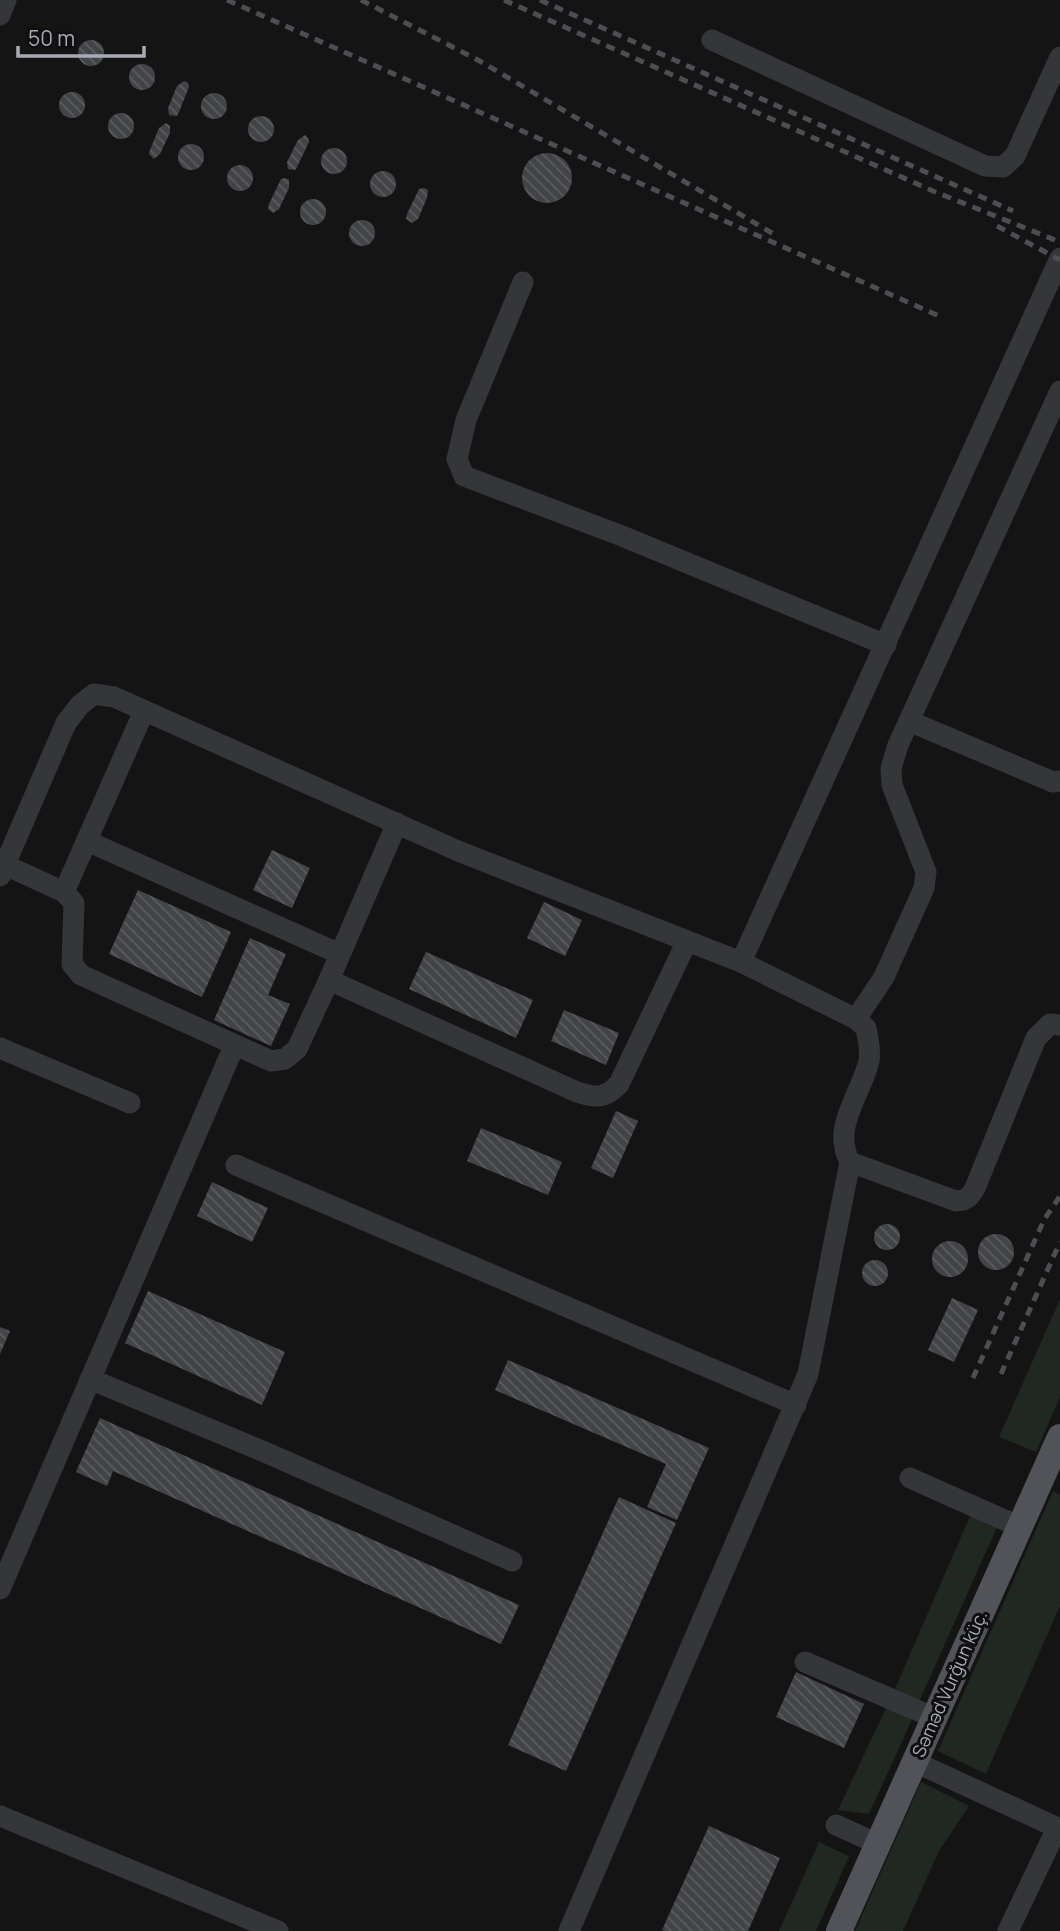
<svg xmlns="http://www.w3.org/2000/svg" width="1060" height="1931" font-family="Manrope,sans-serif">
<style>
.green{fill:#202821}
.building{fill:url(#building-back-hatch)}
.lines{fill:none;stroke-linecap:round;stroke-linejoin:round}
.minor{stroke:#35363a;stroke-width:21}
.major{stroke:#515359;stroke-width:26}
.rail{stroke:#4c4e53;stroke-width:5;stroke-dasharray:9 7;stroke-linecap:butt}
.labels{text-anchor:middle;stroke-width:6;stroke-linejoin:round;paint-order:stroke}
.street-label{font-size:18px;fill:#a7abb5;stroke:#0f0f10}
</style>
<defs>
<pattern id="building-back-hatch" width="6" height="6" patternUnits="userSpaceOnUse" patternTransform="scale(1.75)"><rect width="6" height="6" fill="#434448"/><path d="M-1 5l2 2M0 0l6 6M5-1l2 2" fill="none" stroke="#5b5c60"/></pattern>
</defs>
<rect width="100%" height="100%" fill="#141415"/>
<g class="green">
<polygon points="1060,1299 1060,1397 1036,1452 999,1437"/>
<polygon points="1053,1491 1060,1495 1060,1606 986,1774 938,1751"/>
<polygon points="971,1514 997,1527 919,1702 894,1691"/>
<polygon points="887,1706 913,1717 869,1814 838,1810"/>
<polygon points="921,1782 969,1806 939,1851 903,1931 855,1931"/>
<polygon points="819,1842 849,1856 816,1931 779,1931"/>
</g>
<g class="building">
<circle cx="91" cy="53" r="13"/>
<circle cx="142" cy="77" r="13"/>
<polygon points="184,81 188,83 189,87 179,112 177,116 169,115 168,108 177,86"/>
<circle cx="72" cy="105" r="13"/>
<circle cx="214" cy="106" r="13"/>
<circle cx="121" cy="126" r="13"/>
<circle cx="261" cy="129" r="13"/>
<polygon points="166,123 170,126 170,133 160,154 154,159 149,154 150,150 159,128"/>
<polygon points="305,135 308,138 309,142 297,167 295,170 288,169 287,162 298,140"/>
<circle cx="191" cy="157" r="13"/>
<circle cx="334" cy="161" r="13"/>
<circle cx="547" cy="178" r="25"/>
<circle cx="240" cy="178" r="13"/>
<circle cx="383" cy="184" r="13"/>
<polygon points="285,178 289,180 289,188 279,209 273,213 268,209 269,204 281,179"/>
<polygon points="424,188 428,190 427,198 418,219 412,223 406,219 407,214 419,189"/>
<circle cx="313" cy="212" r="13"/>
<circle cx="362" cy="233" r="13"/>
<polygon points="272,850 310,868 292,908 253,890"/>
<polygon points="138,890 231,932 202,997 109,954"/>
<polygon points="544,902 582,920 565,956 527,938"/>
<polygon points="250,938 286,954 268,995 290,1004 271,1046 214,1020"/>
<polygon points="426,952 533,1000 516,1038 409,989"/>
<polygon points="564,1010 619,1033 606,1065 551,1041"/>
<polygon points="616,1111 638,1121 613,1178 591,1168"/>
<polygon points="481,1128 562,1162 548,1195 467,1161"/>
<polygon points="212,1182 268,1208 252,1242 197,1216"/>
<circle cx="887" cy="1237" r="13"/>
<circle cx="996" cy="1252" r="18"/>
<circle cx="950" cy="1259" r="18"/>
<circle cx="875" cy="1273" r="13"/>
<polygon points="148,1291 285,1352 262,1405 125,1343"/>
<polygon points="952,1298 978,1310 954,1362 928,1350"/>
<polygon points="0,1327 10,1331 0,1354"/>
<polygon points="508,1360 709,1448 677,1520 647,1507 666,1464 495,1390"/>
<polygon points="100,1418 519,1605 501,1644 113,1471 107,1486 76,1472"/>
<polygon points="619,1497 676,1523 566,1771 508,1745"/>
<polygon points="796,1672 864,1704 844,1748 776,1717"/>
<polygon points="709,1826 780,1858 748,1931 665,1931 662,1930"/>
</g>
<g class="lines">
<g class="minor">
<polyline points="0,15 6,0"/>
<polyline points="712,40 985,166 1003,167 1015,156 1060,57"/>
<path d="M1060,258L741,962L856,1019L866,1028C868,1038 871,1051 869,1061C861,1095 831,1127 850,1162L956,1201C966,1201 970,1197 975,1188L1036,1038L1050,1024L1060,1025"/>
<polyline points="523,282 466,420 457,459 464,476 622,536 886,645"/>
<polyline points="909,721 1053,782 1060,781"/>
<polyline points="87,841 340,954"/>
<polyline points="5,865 64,892 74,903 72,964 81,975 271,1061 285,1059 297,1049 329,980 397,823"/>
<polyline points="0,876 66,723 80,705 94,694 114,697 458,851 741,962"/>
<polyline points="64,892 144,711"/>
<path d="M329,980L577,1092C596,1098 605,1099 619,1084L687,941"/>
<polyline points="856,1019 884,977 924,888 926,872 892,785 891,768 898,745 1060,391"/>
<polyline points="0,1048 130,1103"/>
<polyline points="236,1165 796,1405"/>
<polyline points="90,1379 267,1453 512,1561"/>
<polyline points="910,1478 1020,1527"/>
<polyline points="0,1589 234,1046"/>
<polyline points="805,1662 935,1718"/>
<polyline points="915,1762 1060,1829"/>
<polyline points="0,1816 278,1931"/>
<polyline points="836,1825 878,1844"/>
<polyline points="569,1931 808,1374 850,1162"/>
<polyline points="1008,1931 1057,1828"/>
</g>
<polyline class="major" points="839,1931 1060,1437"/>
<g class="rail">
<polyline points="227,0 939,316"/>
<polyline points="361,0 478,60 777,236"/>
<polyline points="504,0 933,191 1060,242"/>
<polyline points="540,0 1013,211"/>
<polyline points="997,226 1060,260"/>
<polyline points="1001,1374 1060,1242"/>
<polyline points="973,1378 1044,1220 1060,1196"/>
</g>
</g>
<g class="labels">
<g class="street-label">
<text transform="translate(950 1684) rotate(-66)" y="6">Səməd Vurğun küç.</text>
</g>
</g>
<path d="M18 46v10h126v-10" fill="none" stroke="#a7abb5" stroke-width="3.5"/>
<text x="28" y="46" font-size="21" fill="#a7abb5" stroke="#0f0f10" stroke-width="5" paint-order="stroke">50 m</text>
</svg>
